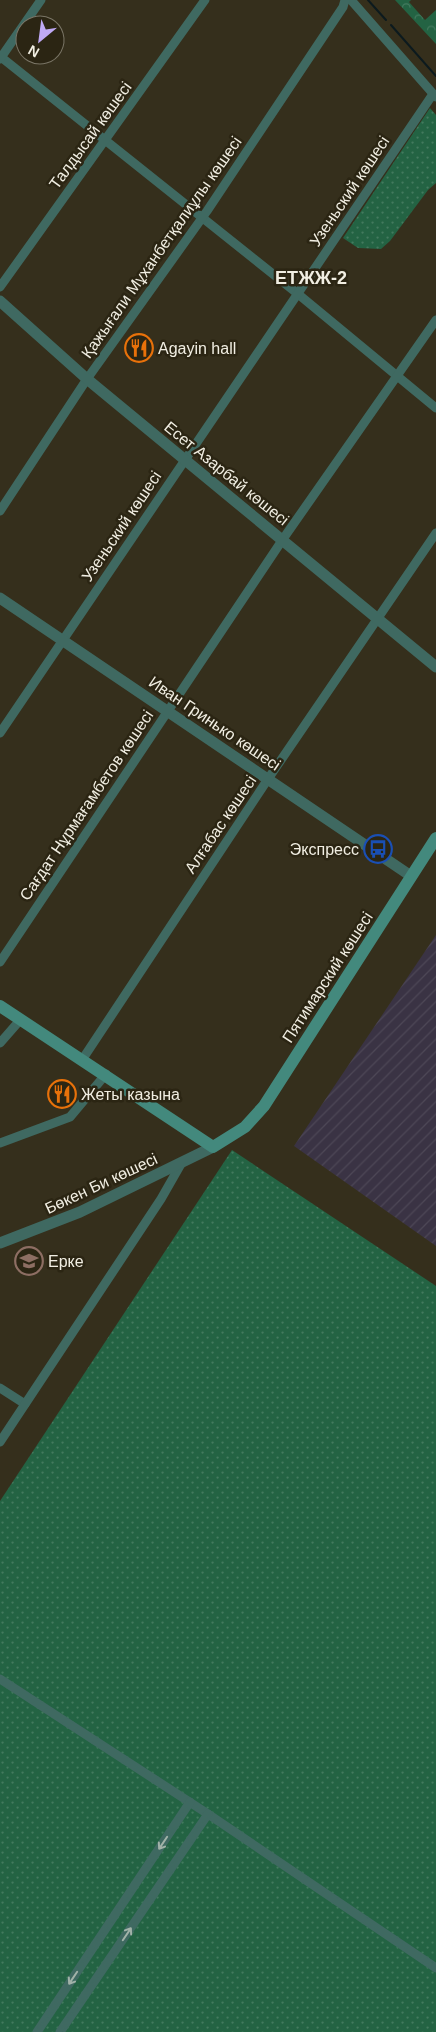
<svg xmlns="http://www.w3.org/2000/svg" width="436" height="2032" font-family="Helvetica,sans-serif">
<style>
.industrial{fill:url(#industrial-furrows)}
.grass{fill:url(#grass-dots)}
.park{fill:url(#park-crowns)}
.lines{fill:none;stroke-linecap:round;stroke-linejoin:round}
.stream{stroke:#0c1a1e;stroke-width:2}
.minor{stroke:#3f6961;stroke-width:9}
.tertiary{stroke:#3f6961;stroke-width:11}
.secondary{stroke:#43897d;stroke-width:12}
.oneway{stroke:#a1b2a8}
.labels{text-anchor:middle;stroke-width:5;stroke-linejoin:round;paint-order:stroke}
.street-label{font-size:16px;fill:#f1eee2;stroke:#2b2513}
.poi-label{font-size:16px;fill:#f1eee2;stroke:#2b2513;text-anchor:start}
.neighbourhood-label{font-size:18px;font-weight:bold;fill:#f1eee2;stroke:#2b2513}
</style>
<defs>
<pattern id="industrial-furrows" width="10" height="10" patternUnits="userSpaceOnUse" patternTransform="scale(1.25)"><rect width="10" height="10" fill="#3a3344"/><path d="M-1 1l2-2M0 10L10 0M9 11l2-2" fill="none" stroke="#4d4756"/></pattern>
<pattern id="grass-dots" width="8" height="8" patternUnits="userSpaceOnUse" patternTransform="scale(1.25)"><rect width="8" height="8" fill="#236343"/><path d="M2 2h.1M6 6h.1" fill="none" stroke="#437a5e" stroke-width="1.8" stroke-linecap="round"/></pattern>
<pattern id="park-crowns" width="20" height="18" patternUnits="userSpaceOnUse" patternTransform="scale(1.25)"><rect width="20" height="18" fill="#236343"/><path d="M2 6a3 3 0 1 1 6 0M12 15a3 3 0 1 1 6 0" fill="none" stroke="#437a5e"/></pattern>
</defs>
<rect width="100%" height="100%" fill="#352f1c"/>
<polygon class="industrial" points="436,935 436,1246 294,1146"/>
<g class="grass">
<polygon points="430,108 436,115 436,183 428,190 390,241 381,249 358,248 343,238"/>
<polygon points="232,1150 436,1286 436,2032 0,2032 0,1501"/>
</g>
<polygon class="park" points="395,0 411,0 409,2 425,20 436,10 436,44"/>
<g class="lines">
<g class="stream">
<polyline points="368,0 386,20"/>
<polyline points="391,25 436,76"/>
</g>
<g class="minor">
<polyline points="351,0 436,97"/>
<polyline points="1,57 298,294 436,408"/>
<polyline points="0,59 41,0"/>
<polyline points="0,287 205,0"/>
<polyline points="0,511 87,379 207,211 343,7 345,0"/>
<polyline points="0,733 433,94"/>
<polyline points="0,962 283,539 436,320"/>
<polyline points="0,1043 21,1019"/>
<polyline points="82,1060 268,779 436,533"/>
<polyline points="0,1143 70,1117 106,1074"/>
<polyline points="0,1388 25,1404"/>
<polyline points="0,1442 161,1199 181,1164"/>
<polyline points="0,1679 208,1814 436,1968"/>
<polyline points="37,2032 190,1802"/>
<polyline points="60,2032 208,1814"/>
</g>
<g class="tertiary">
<polyline points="0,301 87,379 436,667"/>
<polyline points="0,598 411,876"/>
<polyline points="0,1243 80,1212 213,1147"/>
</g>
<polyline class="secondary" points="0,1006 213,1147 245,1127 264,1106 436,838"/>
</g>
<defs><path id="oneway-shaft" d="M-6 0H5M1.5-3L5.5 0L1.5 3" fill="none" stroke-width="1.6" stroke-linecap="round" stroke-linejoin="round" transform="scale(1.25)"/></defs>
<g class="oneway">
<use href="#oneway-shaft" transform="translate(163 1843) rotate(124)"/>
<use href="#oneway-shaft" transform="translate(127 1934) rotate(-56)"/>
<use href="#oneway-shaft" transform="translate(73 1978) rotate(124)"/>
</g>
<defs>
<symbol id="restaurant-ring" viewBox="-11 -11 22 22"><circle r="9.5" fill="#2b2513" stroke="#e8710a" stroke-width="1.5"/><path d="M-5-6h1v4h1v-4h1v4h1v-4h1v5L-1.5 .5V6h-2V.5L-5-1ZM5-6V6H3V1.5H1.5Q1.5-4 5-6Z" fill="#e8710a"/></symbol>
<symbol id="bus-ring" viewBox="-11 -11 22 22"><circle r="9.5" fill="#2b2513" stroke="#1a4fb4" stroke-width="1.5"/><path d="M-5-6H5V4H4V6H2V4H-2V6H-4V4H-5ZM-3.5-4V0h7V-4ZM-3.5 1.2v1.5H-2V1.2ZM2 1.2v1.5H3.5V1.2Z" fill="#1a4fb4"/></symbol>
<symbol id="school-ring" viewBox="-11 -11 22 22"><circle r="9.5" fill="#2b2513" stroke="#8d6e63" stroke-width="1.5"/><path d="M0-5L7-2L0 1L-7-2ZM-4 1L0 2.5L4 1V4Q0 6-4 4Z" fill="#8d6e63"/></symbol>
</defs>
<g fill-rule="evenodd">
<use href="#restaurant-ring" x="123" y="332" width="32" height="32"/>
<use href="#bus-ring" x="362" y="833" width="32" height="32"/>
<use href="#restaurant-ring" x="46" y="1078" width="32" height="32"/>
<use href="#school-ring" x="13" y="1245" width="32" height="32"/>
</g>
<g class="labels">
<g class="street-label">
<text transform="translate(90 135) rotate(-54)" y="6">Талдысай көшесі</text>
<text transform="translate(349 191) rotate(-56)" y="6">Узеньский көшесі</text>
<text transform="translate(161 247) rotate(-55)" y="6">Қажығали Мұханбетқалиұлы көшесі</text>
<text transform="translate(227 473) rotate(39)" y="6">Есет Азарбай көшесі</text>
<text transform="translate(121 526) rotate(-56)" y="6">Узеньский көшесі</text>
<text transform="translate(215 723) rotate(34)" y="6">Иван Гринько көшесі</text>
<text transform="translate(86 805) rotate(-56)" y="6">Сағдат Нұрмағамбетов көшесі</text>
<text transform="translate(220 824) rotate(-56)" y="6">Алғабас көшесі</text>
<text transform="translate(327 977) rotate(-57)" y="6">Пятимарский көшесі</text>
<text transform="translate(101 1183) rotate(-25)" y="6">Бөкен Би көшесі</text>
</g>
<g class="poi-label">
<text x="158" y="354">Agayin hall</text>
<text x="359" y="855" text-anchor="end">Экспресс</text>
<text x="81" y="1100">Жеты казына</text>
<text x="48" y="1267">Ерке</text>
</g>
<g class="neighbourhood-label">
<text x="311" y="284">ЕТЖЖ-2</text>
</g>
</g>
<g transform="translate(40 40) rotate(209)"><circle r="24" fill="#2b2513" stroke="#7a7566"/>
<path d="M0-4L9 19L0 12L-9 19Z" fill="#bfa9f4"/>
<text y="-8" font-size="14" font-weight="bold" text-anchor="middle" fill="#f1eee2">N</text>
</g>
</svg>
